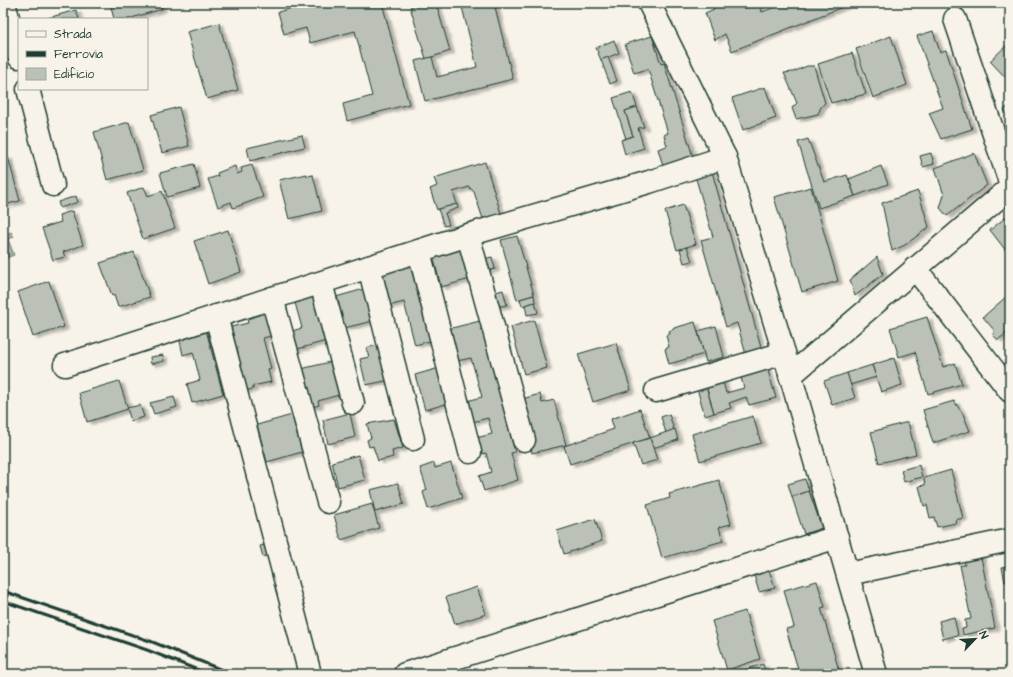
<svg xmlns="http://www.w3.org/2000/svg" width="1013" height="677" font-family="'Architects Daughter',sans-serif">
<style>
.water{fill:#a4ada3;stroke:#6f8077}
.building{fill:#bbc1b6;stroke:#1f3d34;filter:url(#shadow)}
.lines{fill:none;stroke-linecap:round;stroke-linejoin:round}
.minor-casing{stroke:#1f3d34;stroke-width:25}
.minor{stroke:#f7f3e8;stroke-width:22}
.rail{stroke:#1f3d34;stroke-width:3}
</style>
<defs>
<filter id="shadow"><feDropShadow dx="4.5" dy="2.5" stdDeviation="1" flood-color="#0004"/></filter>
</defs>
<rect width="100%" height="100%" fill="#f7f3e8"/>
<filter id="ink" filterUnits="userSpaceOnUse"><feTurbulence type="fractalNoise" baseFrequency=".025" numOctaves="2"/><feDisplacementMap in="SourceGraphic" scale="8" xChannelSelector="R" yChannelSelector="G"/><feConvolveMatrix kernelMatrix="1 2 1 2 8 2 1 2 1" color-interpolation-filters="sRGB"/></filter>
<g filter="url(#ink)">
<polygon class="water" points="11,232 14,237 8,239 14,255 4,259 3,235"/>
<g class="building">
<polygon points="110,3 160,3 162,9 128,19 114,19"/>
<polygon points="310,3 382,3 409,104 347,121 343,104 372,96 355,31 310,43 306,28 284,34 278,12"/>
<polygon points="423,3 436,3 450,51 426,59 410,7"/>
<polygon points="461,3 494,3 513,79 425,101 415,61 432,57 437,77 477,67"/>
<polygon points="712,3 743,3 745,8 759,3 762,12 786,3 844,3 845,6 732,51 725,34 715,40 705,13 714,9"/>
<polygon points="76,10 79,19 44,19"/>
<polygon points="219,23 238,90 207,99 187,32"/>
<polygon points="933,31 940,52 946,50 972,129 941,139 929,113 943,108 917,36"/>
<polygon points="652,36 661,64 664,63 694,160 664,169 658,149 667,146 664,135 668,133 648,69 634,73 625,44"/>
<polygon points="891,36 907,85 873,98 856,49"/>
<polygon points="614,40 619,53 601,60 596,48"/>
<polygon points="1010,42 1010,75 1006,78 990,61"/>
<polygon points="852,53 866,94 831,103 818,64"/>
<polygon points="608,57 617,81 610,84 601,60"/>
<polygon points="807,66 814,66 825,103 821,107 818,114 796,119 792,108 797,103 784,73 793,72"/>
<polygon points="765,87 776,118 743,130 732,98"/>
<polygon points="632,92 637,107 625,111 633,136 626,139 613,98"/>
<polygon points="1010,104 1010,118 1004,110"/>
<polygon points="179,107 189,146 162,153 151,115"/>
<polygon points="637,107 644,127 638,128 644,148 625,154 621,140 633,136 625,111"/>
<polygon points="129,122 143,170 107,180 94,132"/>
<polygon points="302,135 305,147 250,161 247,148"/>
<polygon points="808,139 824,182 847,175 855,196 819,208 798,142"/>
<polygon points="931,153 934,164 923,167 920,156"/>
<polygon points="974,153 987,185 947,216 940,208 944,195 935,168"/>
<polygon points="8,157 20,201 3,205 3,158"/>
<polygon points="485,162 502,217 484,222 474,192 469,187 453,192 457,204 437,210 430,189 437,186 434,178"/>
<polygon points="194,164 200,188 167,197 160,173"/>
<polygon points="252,165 263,197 233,208 231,202 218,207 208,179 218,176 217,173 235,166 237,174 242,172 241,168"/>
<polygon points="881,166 888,184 855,196 849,179"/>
<polygon points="711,168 763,354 747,358 737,323 726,327 701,240 713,237 694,172"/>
<polygon points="307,174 307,176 313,175 322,211 289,219 279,180"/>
<polygon points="144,187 148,196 162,191 175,228 143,239 127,193"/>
<polygon points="811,187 838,281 802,292 774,197"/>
<polygon points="918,191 929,227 905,245 892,251 882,203"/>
<polygon points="76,196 78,202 60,208 58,202"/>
<polygon points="457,204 458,208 445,213 449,225 444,226 438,209"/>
<polygon points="683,205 696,244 677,250 665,211"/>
<polygon points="72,211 83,245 63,252 65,257 53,260 42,228 61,222 59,215"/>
<polygon points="1010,214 1010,256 990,230"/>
<polygon points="228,230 241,272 208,284 194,241"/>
<polygon points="517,236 534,295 517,300 501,240"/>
<polygon points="687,247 692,261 684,263 680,249"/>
<polygon points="461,248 470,279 441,287 433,256"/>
<polygon points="134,252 150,297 118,307 114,295 112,296 100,263"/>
<polygon points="492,257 495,269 487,271 483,259"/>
<polygon points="877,257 883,274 855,296 850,280"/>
<polygon points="410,264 430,341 415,345 404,302 388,306 380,272"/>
<polygon points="49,281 64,327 33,337 18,292"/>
<polygon points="364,289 373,321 344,328 336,297"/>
<polygon points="503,290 507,305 496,307 492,293"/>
<polygon points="312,294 326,341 294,350 289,332 302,328 294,299"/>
<polygon points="534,295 535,302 522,306 520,299"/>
<polygon points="1007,296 1010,299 1010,330 998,340 993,335 994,330 983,317"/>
<polygon points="535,302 538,313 527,315 525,305"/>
<polygon points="265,311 271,336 263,338 271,369 268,370 271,382 253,386 253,389 244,391 231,327 248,323 246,315"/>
<polygon points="927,317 943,367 955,363 962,384 928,394 915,352 899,357 890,328"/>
<polygon points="534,320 547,368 524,374 511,327"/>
<polygon points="480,321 515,452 511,453 518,480 484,491 479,476 491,472 486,453 481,454 476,438 492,434 488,418 473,422 467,401 482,397 471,358 457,361 448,329"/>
<polygon points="695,322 704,354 669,364 665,349 669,347 666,335 670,334 669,331 674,329 674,328"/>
<polygon points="716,326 724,357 706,362 698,331"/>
<polygon points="206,330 223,394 192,403 187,384 200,380 193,352 183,355 180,341 182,336"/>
<polygon points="616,343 631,390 593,402 578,354"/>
<polygon points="381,344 390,380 366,385 360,359 369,357 366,348"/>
<polygon points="163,355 164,361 151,364 150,357"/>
<polygon points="894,358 902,385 881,392 872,365"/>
<polygon points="334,361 342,394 318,401 319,405 306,409 301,369"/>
<polygon points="766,364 776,398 749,405 746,397 729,403 731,408 714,413 705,383 722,378 726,393 744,388 739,371"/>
<polygon points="872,365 876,377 850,385 847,373"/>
<polygon points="439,368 449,403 425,410 415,375"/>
<polygon points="847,373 855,398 832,405 824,381"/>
<polygon points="119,381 128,409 87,422 79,393"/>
<polygon points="705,383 714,413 705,416 696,385"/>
<polygon points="540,394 542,403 554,400 566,445 532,453 518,400"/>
<polygon points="174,397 177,407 154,414 150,403"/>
<polygon points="954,401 963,414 970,431 933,443 923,410"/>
<polygon points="140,405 144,417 131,421 127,408"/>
<polygon points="640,409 650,438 570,464 564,446 614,429 611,419"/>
<polygon points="350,413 355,437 328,444 323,420"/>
<polygon points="669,414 674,430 666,433 661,417"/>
<polygon points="292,415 302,452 267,462 257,425"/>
<polygon points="753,416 761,443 700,461 692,434"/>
<polygon points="394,419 403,448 392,451 393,457 378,461 373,446 369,447 367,440 371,438 367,424"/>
<polygon points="908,422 916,454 879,463 871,432"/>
<polygon points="675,429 678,440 653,448 650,438"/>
<polygon points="650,438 657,460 641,465 633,443"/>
<polygon points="358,455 365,480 338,487 332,462"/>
<polygon points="434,463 435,468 451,463 462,498 428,509 423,492 427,490 420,468"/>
<polygon points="919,465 922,477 904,482 901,470"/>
<polygon points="951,470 963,518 955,520 956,523 937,527 934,517 930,518 927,505 924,506 919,486 925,485 924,478"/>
<polygon points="805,479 809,491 792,497 788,484"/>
<polygon points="719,480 731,524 719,527 723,541 662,558 647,505 670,498 669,494"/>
<polygon points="398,483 404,504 375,512 370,490"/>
<polygon points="809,491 822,528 804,534 792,497"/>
<polygon points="372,504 379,528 341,540 334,515"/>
<polygon points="595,519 602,541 564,554 557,531"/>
<polygon points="268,544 271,554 263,557 260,546"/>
<polygon points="980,552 995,628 963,635 962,629 966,628 965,620 971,619 960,565 965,565 963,555"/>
<polygon points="1010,566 1010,581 1005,582 1002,567"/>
<polygon points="769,570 775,588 759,592 754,575"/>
<polygon points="817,581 825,607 821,608 840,674 791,674 790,671 798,669 786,629 794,627 784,590"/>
<polygon points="477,587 486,614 455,624 446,597"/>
<polygon points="745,611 760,659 727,670 712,621"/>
<polygon points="954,617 958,635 943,639 939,621"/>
<polygon points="763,664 766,674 731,674"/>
</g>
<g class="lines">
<defs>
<g id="minor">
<polyline points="4,3 19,57"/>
<polyline points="649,3 725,157 784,353 876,674"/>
<polyline points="955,19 1010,182"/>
<polyline points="28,89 53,185"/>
<polyline points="468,235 524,440"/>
<polyline points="419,251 470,452"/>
<polyline points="369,267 413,439"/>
<polyline points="915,268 1010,391"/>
<polyline points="321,283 353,403"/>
<polyline points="272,298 328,502"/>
<polyline points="216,316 310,674"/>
<polyline points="65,365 468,235 649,182 725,157"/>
<polyline points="790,376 1010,188"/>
<polyline points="656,391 784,353"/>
<polyline points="848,574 1010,540"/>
<polyline points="405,674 837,537"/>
</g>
</defs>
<use href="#minor" class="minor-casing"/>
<use href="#minor" class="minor"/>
<g class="rail">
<polyline points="3,591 150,641 232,674"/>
<polyline points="3,601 147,650 208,674"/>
</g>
</g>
</g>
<rect width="1013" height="677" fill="none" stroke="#f7f3e8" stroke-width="16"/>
<rect x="8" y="8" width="997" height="661" fill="none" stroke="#1f3d34" stroke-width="1.5" filter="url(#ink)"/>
<rect x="18" y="18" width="130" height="72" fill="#f7f3e8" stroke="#a1aaa0"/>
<rect x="26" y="31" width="20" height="6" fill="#f7f3e8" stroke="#a1aaa0"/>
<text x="54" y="38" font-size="12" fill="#1f3d34">Strada</text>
<rect x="26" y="51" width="20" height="6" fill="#1f3d34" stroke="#a1aaa0"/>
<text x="54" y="58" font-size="12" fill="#1f3d34">Ferrovia</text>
<rect x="26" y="68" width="20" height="12" fill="#bbc1b6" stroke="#a1aaa0"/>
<text x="54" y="78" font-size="12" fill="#1f3d34">Edificio</text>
<g transform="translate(975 639) rotate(65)" stroke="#f7f3e8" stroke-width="3" paint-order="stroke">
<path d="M0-3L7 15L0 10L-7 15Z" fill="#1f3d34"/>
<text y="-6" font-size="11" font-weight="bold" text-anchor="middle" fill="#1f3d34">N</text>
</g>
</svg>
